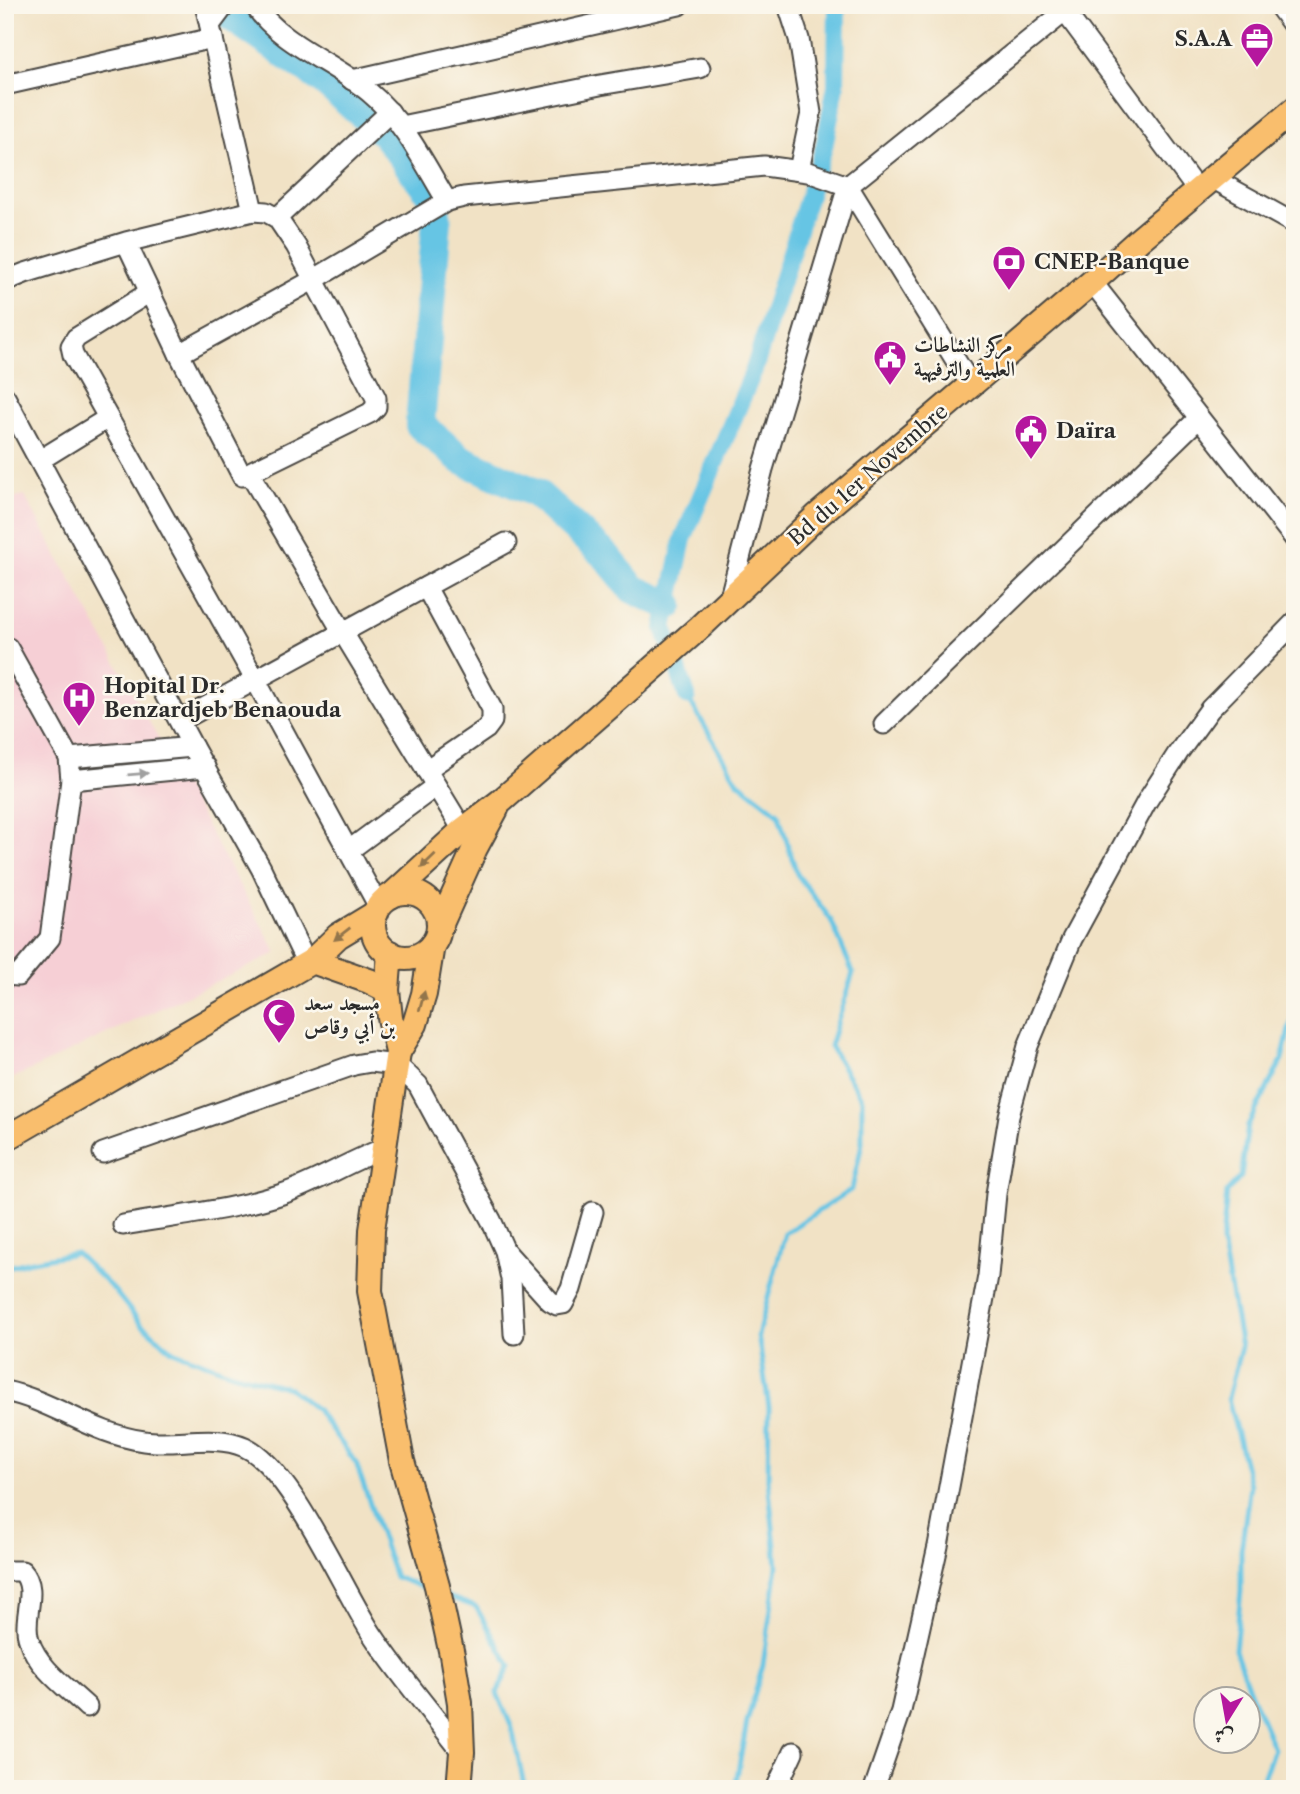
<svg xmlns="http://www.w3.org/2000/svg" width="1300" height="1794" font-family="'Libre Caslon Text',Amiri,serif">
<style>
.built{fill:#f6cfd5}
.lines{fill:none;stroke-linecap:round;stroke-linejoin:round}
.stream{stroke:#66c5e4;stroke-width:5}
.canal{stroke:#66c5e4;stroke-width:18}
.river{stroke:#66c5e4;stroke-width:30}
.minor-casing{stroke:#494642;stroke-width:23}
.major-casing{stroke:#494642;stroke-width:28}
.minor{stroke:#fff;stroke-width:19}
.major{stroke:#f9be6d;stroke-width:24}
.oneway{fill:#a0a0a0}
.oneway2{fill:#92744c}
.labels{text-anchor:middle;stroke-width:5;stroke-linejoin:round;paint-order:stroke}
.poi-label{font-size:21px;font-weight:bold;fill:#2b2b2b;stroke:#fbf7ec;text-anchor:start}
.street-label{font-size:21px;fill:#2b2b2b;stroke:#fbf7ec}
</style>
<rect width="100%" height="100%" fill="#fbf7ec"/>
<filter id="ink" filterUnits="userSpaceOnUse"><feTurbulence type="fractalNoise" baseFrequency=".0143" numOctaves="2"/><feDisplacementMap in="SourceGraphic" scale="14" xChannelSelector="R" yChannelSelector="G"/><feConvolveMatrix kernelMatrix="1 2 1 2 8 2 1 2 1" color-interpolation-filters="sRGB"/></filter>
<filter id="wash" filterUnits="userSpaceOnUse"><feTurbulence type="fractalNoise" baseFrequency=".00686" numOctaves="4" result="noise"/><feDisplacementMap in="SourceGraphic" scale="28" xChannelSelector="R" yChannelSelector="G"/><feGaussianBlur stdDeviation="1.57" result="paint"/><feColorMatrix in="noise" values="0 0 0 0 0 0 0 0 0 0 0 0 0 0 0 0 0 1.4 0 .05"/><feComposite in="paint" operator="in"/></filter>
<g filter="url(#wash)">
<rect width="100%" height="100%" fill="#f1e2c5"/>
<polygon class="built" points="24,495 277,953 5,1082 5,502"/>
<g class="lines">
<g class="stream">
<polyline points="687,696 737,781 778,813 797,874 831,920 853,973 830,1046 862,1099 862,1143 852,1189 785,1233 758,1335 769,1407 768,1479 777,1566 763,1665 747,1722 736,1782 732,1789"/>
<polyline points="5,1268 27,1262 76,1253 114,1290 142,1325 173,1351 232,1373 289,1388 317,1410 356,1463 395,1577 430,1590"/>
<polyline points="446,1596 476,1607 510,1666 497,1693 512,1728 525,1789"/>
<polyline points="1259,1789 1274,1749 1249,1689 1235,1650 1241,1591 1241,1550 1250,1485 1228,1398 1241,1347 1222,1242 1227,1192 1241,1177 1248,1125 1282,1060 1290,1025 1295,1018"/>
</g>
<polyline class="canal" points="687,696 664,628 683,539 754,370 824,147 836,86 837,5"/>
<polyline class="river" points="227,5 229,15 320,78 385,134 433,197 437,221 420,425 462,460 536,493 607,557 633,589 669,605"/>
</g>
</g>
<g filter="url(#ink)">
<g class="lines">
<defs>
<g id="minor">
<polyline points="205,5 253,211"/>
<path d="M254,5C283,46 332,61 369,92C404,121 424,163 447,201"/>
<polyline points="788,5 799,39 811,113 799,170"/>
<polyline points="1060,5 1197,190"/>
<polyline points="1278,5 1295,28"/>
<polyline points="210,25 225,5"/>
<polyline points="352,80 679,5"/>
<polyline points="5,85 213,38"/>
<polyline points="401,126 600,85 700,68"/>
<polyline points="1212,178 1295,224"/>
<polyline points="277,218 390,112"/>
<polyline points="5,281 25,273 126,242 253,211 266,212 277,218 296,246 376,398 376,407 370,413 242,476 179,354 126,242"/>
<polyline points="1092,282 1295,539"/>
<polyline points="150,292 76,338 71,346 73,355 256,681 379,907"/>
<polyline points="179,354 313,280 447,201 464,197 764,166 808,172 848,186 971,385"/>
<polyline points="5,397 193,747 261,868 307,964"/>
<polyline points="40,460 108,418"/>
<polyline points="250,474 342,631 463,830"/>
<polyline points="426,587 492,709 492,721 486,729 426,770"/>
<polyline points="730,597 763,469 848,186 1073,5"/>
<polyline points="5,648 8,648 69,758 71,780 50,938 18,976 5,975"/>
<polyline points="180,721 506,543"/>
<polyline points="884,724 1199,418"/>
<polyline points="69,758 193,747"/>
<polyline points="71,780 205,767"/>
<polyline points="348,851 436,786"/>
<polyline points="103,1153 354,1065 371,1062 397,1065 418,1085 491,1220 505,1251 511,1279 514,1334"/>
<path d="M123,1225C172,1216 235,1210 282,1194C318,1182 349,1161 385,1148"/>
<polyline points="506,1252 550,1301 557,1305 563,1304 571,1289 593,1212"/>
<path d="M5,1391C53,1401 93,1434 144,1441C177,1446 213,1433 245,1447C291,1468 342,1588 372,1634C399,1675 432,1713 462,1752"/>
<path d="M5,1571H22C40,1590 21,1618 29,1640C37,1667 67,1688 87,1707"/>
<polyline points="776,1789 793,1752"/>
<polyline points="874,1789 901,1711 938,1546 988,1276 996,1194 1009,1116 1028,1046 1072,939 1147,801 1178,753 1210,709 1295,622"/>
</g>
<g id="major">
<circle cx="406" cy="925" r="33"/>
<polyline points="391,896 463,830 500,802 700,627 817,516 1092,282 1140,239 1295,109"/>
<polyline points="439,928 475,848 496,809"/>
<polyline points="390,953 387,990 390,1018 398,1052 372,1230 370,1291 402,1461 437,1586 452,1655 460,1703 462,1752 459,1789"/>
<polyline points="312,961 369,981 387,990"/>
<polyline points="398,1052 415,1024 424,994 432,945"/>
<polyline points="5,1139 312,961 338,936 376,913"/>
</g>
</defs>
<use href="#minor" class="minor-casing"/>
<use href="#major" class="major-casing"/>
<use href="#minor" class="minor"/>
<use href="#major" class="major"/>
</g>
<defs><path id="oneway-solid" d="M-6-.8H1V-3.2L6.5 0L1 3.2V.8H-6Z" transform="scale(1.75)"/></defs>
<use class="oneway" href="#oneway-solid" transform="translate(138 774) rotate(-5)"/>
<g class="oneway2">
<use href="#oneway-solid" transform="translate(428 861) rotate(136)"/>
<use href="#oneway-solid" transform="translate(342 934) rotate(142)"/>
<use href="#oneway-solid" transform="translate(422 1001) rotate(-75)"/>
</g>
</g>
<defs>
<symbol id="office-pin" viewBox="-11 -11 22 30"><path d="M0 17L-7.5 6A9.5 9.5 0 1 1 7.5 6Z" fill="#b5179e" stroke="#fbf7ec"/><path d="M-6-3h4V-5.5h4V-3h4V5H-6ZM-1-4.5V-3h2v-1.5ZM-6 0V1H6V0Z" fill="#fff"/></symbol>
<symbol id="bank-pin" viewBox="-11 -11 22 30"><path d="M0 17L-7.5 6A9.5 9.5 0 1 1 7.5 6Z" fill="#b5179e" stroke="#fbf7ec"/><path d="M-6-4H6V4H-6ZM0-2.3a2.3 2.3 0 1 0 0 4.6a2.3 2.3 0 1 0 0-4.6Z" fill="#fff"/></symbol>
<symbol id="civic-pin" viewBox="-11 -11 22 30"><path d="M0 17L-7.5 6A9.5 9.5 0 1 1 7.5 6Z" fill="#b5179e" stroke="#fbf7ec"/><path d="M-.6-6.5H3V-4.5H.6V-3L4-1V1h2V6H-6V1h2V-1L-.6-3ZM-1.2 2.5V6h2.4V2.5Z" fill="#fff"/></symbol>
<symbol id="hospital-pin" viewBox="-11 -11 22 30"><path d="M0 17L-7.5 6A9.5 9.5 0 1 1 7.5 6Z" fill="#b5179e" stroke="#fbf7ec"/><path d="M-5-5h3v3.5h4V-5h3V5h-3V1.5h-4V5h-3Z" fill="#fff"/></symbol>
<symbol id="mosque-pin" viewBox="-11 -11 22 30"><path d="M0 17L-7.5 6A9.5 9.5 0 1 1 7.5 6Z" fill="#b5179e" stroke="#fbf7ec"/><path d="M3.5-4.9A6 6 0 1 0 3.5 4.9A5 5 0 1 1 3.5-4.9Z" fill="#fff"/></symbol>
</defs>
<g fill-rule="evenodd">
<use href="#office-pin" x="1238" y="20" width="38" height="52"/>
<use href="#bank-pin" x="990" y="243" width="38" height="52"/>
<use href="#civic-pin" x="871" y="338" width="38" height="52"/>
<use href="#civic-pin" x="1012" y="412" width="38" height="52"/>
<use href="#hospital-pin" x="60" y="679" width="38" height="52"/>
<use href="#mosque-pin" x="260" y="996" width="38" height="52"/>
</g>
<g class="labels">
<g class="poi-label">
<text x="1232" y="46" text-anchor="end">S.A.A</text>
<text x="1034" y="269">CNEP-Banque</text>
<text x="914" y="352">مركز النشاطات<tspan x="914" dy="24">العلمية والترفيهية</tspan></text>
<text x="1056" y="438">Daïra</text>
<text x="104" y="693">Hopital Dr.<tspan x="104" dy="24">Benzardjeb Benaouda</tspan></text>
<text x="304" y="1010">مسجد سعد<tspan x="304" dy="24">بن أبي وقاص</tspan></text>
</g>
<g class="street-label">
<text transform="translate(868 475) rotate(-41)" y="7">Bd du 1er Novembre</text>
</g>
</g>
<rect width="1300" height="1794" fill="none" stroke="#fbf7ec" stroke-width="28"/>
<g transform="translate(1227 1720) rotate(191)"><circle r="33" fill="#fbf7ec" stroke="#a8a59f" stroke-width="2"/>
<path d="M0-5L12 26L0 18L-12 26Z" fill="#b5179e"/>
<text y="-10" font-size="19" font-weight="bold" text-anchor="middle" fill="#2b2b2b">ش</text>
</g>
</svg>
